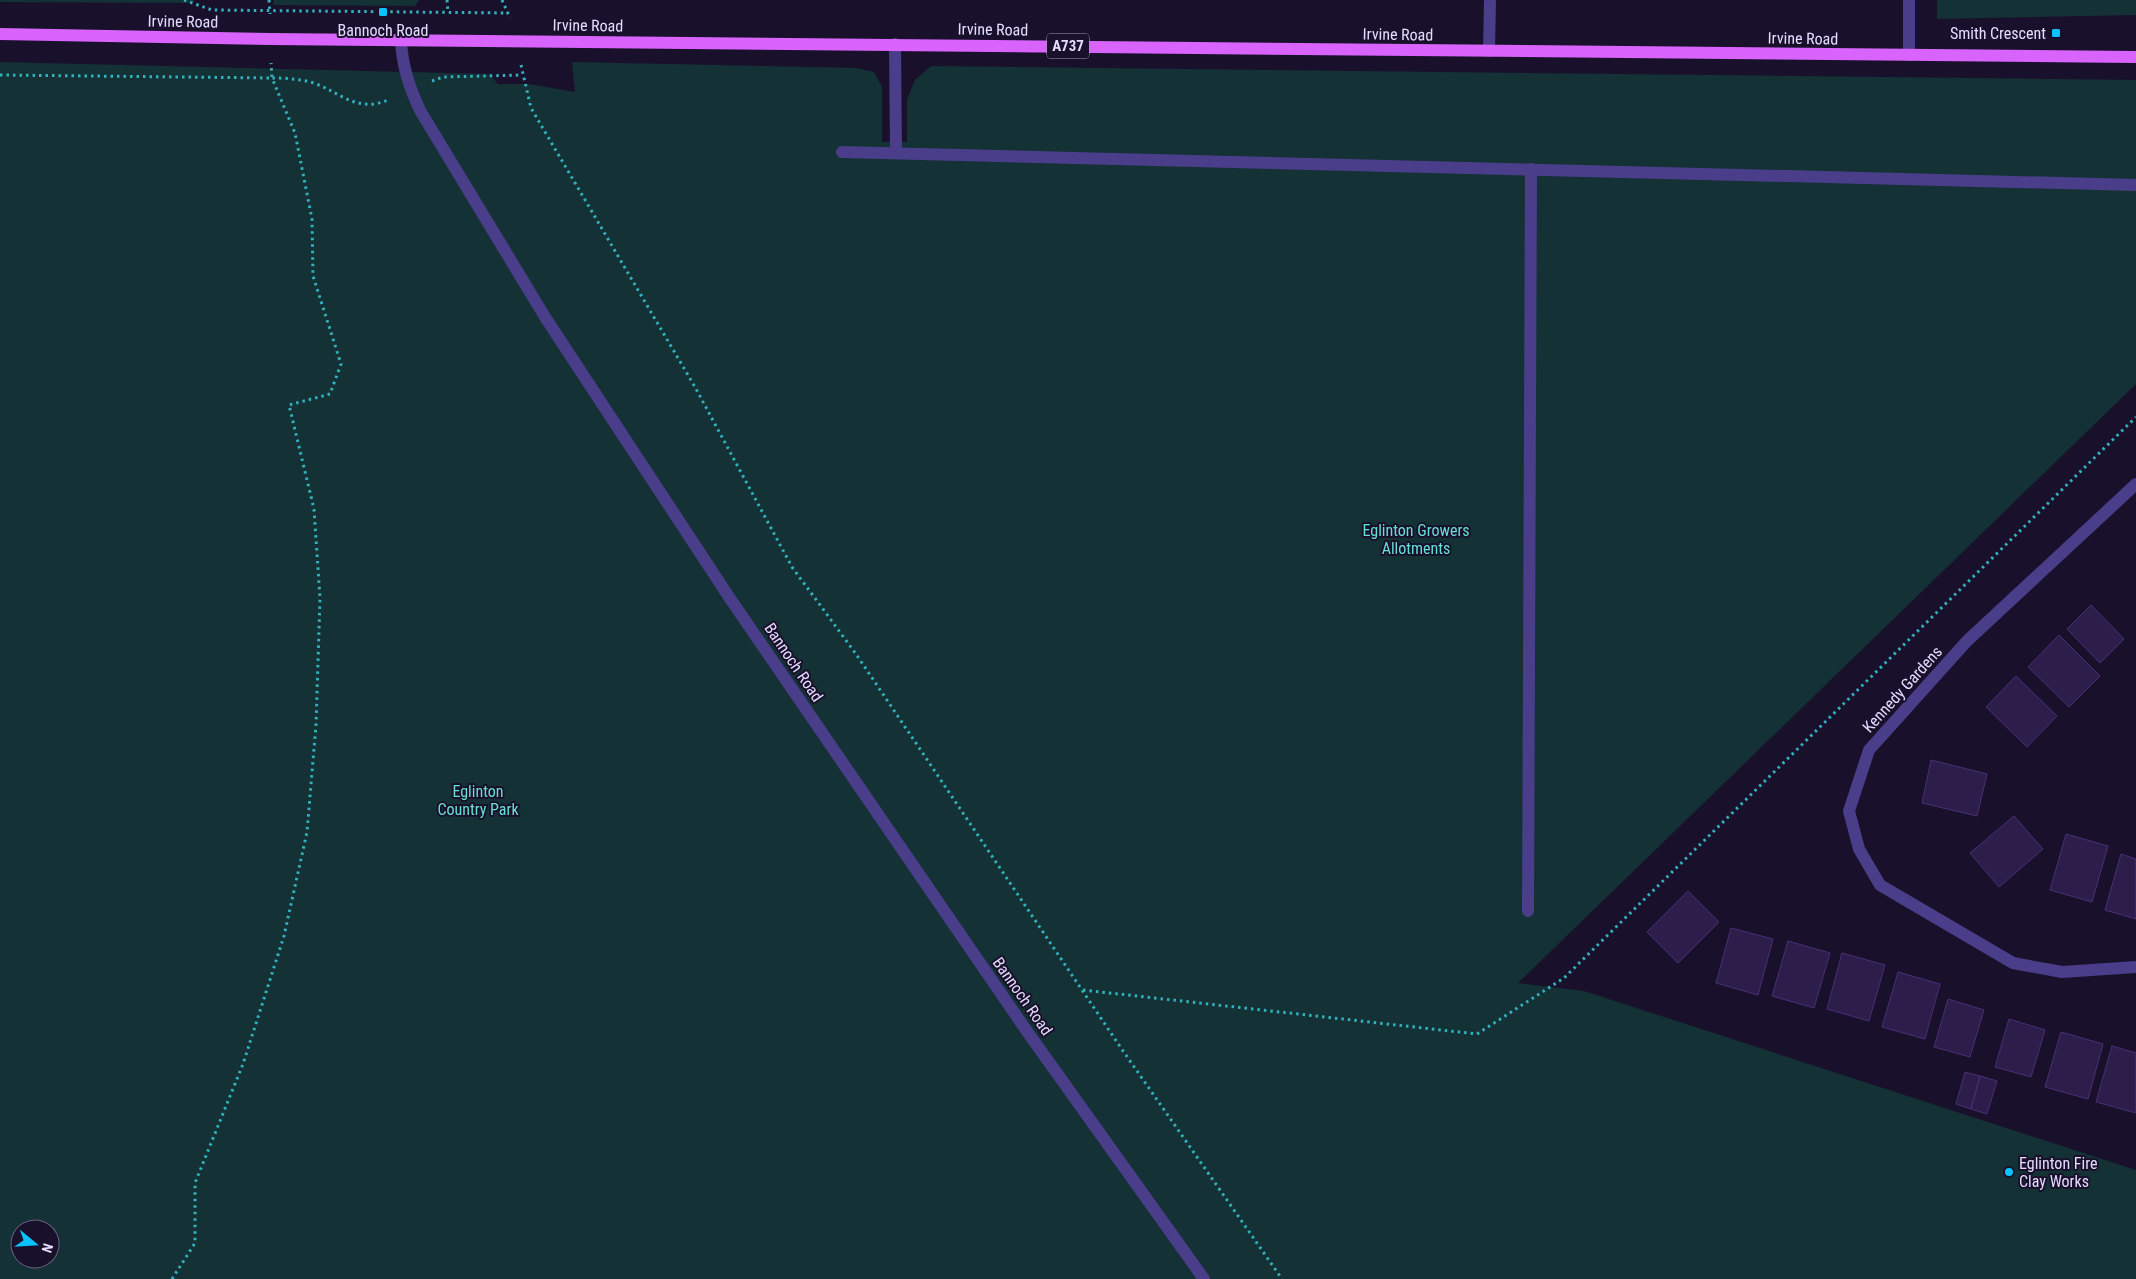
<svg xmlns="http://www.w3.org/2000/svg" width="2136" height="1279" font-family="'Roboto Condensed',sans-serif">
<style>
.green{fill:#143135;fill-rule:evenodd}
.building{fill:#2d1d4b;stroke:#483077}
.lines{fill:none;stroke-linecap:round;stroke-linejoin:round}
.path{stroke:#32b1bc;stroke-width:3;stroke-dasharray:2.5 4;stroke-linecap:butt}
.lane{stroke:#4a3d89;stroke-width:12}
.street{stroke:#4a3d89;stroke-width:12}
.primary{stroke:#d964fd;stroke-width:12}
.poi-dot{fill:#0ac3fc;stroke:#19112b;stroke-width:2}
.labels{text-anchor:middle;stroke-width:4;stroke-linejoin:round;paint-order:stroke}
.shield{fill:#19112b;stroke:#a79ebf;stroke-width:1}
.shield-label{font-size:15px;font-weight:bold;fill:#e4dbff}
.street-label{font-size:16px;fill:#e4dbff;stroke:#19112b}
.poi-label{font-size:16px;fill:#e4dbff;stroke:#19112b}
.park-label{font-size:16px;fill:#66e0d2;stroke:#19112b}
</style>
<rect width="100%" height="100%" fill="#19112b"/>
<g class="green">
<polygon points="0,0 195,0 191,3 0,2"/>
<polygon points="274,0 419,0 415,6 273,5"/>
<polygon points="1937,0 2136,0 2136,15 1937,19"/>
<path d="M0,62L489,74L498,84H529L575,92L572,62L857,68L874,72L882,87V142H907V100L915,80L931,66L2136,80V384L1518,983L1584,991L2136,1170V1279H0ZM20,1229H50V1259H20Z"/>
</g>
<g class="building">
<polygon points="2091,605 2124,639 2100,663 2067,629"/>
<polygon points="2059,635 2100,676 2069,707 2028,667"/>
<polygon points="2016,676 2057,716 2027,747 1986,707"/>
<polygon points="1931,760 1987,774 1977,816 1922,803"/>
<polygon points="2014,816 2043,849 1999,887 1970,853"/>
<polygon points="2066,834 2108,846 2092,902 2050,890"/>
<polygon points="2121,854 2136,859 2136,919 2105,910"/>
<polygon points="1688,891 1719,922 1678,963 1647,932"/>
<polygon points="1731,928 1773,939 1758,995 1716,983"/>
<polygon points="1788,941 1830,953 1814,1008 1772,996"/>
<polygon points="1842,953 1885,965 1869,1021 1827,1009"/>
<polygon points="1898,972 1940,984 1925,1039 1882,1027"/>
<polygon points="1948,999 1984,1010 1970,1057 1934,1047"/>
<polygon points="2009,1019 2045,1030 2031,1077 1995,1067"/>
<polygon points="2061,1032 2103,1044 2088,1099 2045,1087"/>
<polygon points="2112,1046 2136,1053 2136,1113 2096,1102"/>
<polygon points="1965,1072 1980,1076 1971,1109 1956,1104"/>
<polygon points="1980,1076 1997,1081 1987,1114 1971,1109"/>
</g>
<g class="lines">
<g class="path">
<polyline points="184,0 212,10 508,13"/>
<polyline points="269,0 270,14"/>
<polyline points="447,0 448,12"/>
<polyline points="502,0 510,18"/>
<polyline points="521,65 531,108 695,387 792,567 856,654 1121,1048 1282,1279"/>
<polyline points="0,75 272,78 271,63"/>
<polyline points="432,81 443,77 522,75"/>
<polyline points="1083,990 1477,1034 1564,978 2136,417"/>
<path d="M172,1279L195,1243V1183L243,1064L284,936L307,832L316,725L320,598L314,509L289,405L330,394L341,364L313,276L312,219L295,133L272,78C286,78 300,79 314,83C341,93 358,114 390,99"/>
</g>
<g class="lane">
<polyline points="895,44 896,153"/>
<polyline points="842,152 2136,185"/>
<polyline points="1528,911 1531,169"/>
</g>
<g class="street">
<polyline points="1909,0 1909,55"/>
<path d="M401,40C402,66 409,88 421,112L545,317L729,597L1026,1030L1204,1279"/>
<polyline points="1489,51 1490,0"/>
<polyline points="2136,484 1967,641 1869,750 1849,811 1859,849 1880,885 2013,963 2062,972 2136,967"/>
</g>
<polyline class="primary" points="0,34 270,39 2136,57"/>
</g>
<g class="poi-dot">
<rect x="378" y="7" width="10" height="10" rx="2.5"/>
<rect x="2051" y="28" width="10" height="10" rx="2.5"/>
<circle cx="2009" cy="1172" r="5"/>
</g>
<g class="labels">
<rect class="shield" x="1047" y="33.5" width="42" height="25" rx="4"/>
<g class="shield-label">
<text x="1068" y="51">A737</text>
</g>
<g class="street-label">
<text transform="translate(183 21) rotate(1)" y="6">Irvine Road</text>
<text transform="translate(588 25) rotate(1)" y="6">Irvine Road</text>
<text transform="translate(993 29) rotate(1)" y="6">Irvine Road</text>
<text transform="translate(1398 34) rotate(1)" y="6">Irvine Road</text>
<text transform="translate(1803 38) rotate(1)" y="6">Irvine Road</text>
<text transform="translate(794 662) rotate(56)" y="6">Bannoch Road</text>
<text transform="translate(1902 689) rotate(-48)" y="6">Kennedy Gardens</text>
<text transform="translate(1023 996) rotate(55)" y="6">Bannoch Road</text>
</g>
<g class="poi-label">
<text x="383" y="36">Bannoch Road</text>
<text x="2046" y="39" text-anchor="end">Smith Crescent</text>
<text x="2019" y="1169" text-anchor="start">Eglinton Fire<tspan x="2019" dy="18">Clay Works</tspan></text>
</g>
<g class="park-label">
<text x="1416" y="536">Eglinton Growers<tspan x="1416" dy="18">Allotments</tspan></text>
<text x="478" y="797">Eglinton<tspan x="478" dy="18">Country Park</tspan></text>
</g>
</g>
<g transform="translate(35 1244) rotate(108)"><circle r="24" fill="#19112b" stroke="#6a6280"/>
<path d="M0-4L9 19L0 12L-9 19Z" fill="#0ac3fc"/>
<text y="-8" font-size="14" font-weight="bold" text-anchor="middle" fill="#e4dbff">N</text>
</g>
</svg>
